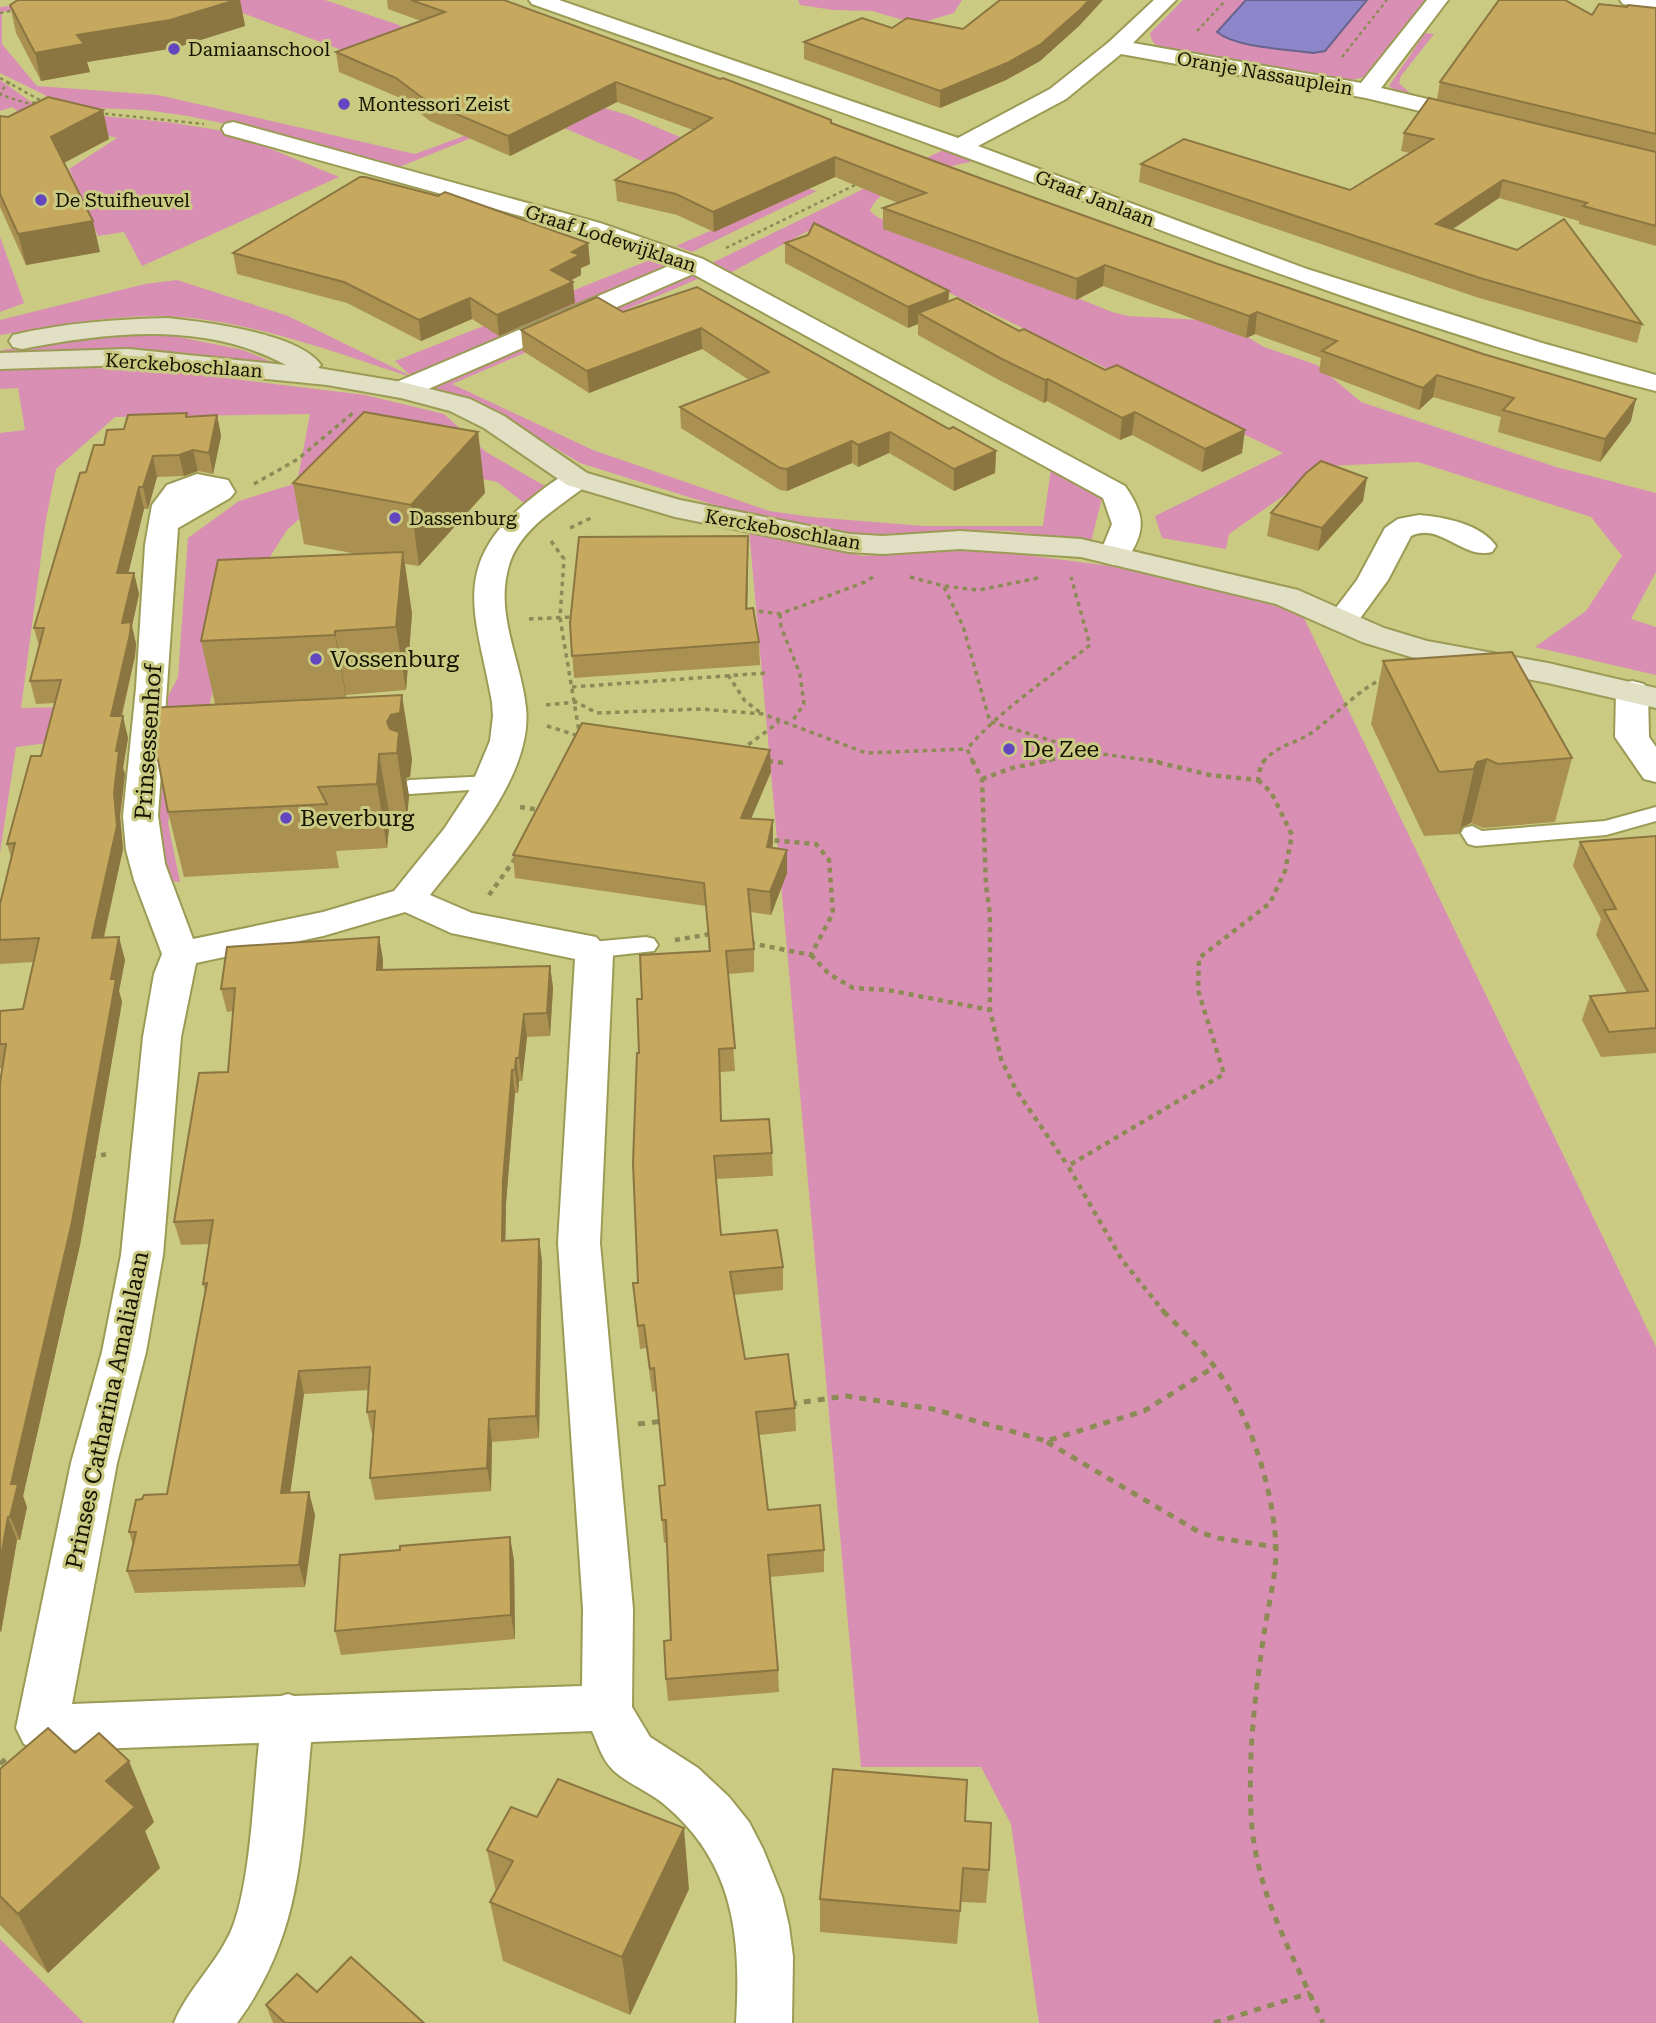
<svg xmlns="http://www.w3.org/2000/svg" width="1656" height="2023" font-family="'Roboto Serif',serif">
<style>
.green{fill:#d88fb3}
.water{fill:#8d86ca;stroke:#69648d;stroke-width:2}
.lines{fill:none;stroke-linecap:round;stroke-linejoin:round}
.lane-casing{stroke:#9b9b56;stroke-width:4}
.street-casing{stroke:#9b9b56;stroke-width:4}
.secondary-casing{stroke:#9b9b56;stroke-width:4}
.path-far3{stroke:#8c8b56;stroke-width:2.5;stroke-dasharray:3.5 3.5;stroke-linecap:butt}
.path-far2{stroke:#8c8b56;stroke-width:3.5;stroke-dasharray:4.5 4.5;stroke-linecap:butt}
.path-far1{stroke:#8c8b56;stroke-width:4.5;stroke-dasharray:5 5;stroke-linecap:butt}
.path{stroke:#8c8b56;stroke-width:5;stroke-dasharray:7 7;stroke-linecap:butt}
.lane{fill:#fff;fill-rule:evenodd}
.street{fill:#fff;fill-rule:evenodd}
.secondary{fill:#e1e0c5;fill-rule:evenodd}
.wall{fill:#aa9151}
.shaded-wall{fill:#8b7642}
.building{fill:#c6a95e;stroke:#8b7642;stroke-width:2}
.poi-dot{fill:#6246bf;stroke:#caca83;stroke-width:2.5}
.labels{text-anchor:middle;stroke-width:6;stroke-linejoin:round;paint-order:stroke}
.far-poi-label{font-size:19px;fill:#151400;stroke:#caca83;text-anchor:start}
.far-street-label{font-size:19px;fill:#151400;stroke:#caca83}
.poi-label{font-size:23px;fill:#151400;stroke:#caca83;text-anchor:start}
.street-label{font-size:23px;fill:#151400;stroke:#caca83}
</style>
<rect width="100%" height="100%" fill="#caca83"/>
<g class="green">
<polygon points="64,0 2,12 2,44 37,86 158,95 415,154 518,116 208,0 325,0 396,24 598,106 628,115 793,185 817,191 692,252 676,246 758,210 531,114 394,169 289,137 188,116 146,110 69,107 0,73 0,7"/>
<polygon points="798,0 962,0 954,13 917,24 872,11 833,10 800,5"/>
<path d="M1183,0H1246L1217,32L1224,37L1313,53L1325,51L1367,0H1427L1364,77L1344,82L1174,53C1163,49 1151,46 1150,33Z"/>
<polygon points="1425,33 1434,34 1401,76 1399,83 1410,93 1454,105 1400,93 1389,86"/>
<polygon points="0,80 34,104 58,112 167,122 230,132 339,177 142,266 124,232 98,236 69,169 117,138 54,121 0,124 20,113 12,107 0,111"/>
<path d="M945,149L975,161C947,166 880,182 870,211L877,217L1112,312L1128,316L1201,320L1233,328L1264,347L1317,365L1361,402L1556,467L1656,493V572L1631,619L1656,627V675L1535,647L1586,611L1622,556L1591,517L1418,462L1326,466L1229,534L1226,549L1162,538L1155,516L1283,453L881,260L817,226L730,273L712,263Z"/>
<polygon points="0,237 24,303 0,312"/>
<path d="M650,260L675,265L414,378C333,352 246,318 160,316C107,315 52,327 0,335V320L145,284L177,280L288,316L411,376L395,361Z"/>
<polygon points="692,274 700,278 452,384 593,450 769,511 812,517 923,526 1043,526 1051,468 1102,498 1091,542 1010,531 967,530 866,535 759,519 580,463 476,401 429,388"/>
<polygon points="159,333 243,350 279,365 0,353 2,350 118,334"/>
<polygon points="0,367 153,369 365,395 444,414 486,452 545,486 524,503 497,482 370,454 287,530 229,621 196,763 178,767 168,823 180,882 162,881 155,810 161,710 178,677 188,538 239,501 297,483 310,414 115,417 56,469 46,519 21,708 116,706 113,735 16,747 0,853 0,433 25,430 18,388 0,389"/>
<polygon points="749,530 862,556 971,548 1110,566 1231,593 1302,614 1656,1347 1656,2023 1039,2023 1011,1824 981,1767 861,1767"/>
<polygon points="0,1939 84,2023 0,2023"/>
</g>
<path class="water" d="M1246,0H1367L1325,51L1313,53C1288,49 1236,48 1217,32Z"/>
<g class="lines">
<defs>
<g id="lane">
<polygon points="491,776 499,778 502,783 499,788 410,794 402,792 399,787 402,782 410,780"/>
<polygon points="1656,807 1656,821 1606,835 1476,846 1468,844 1461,833 1464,828 1472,826 1482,831 1605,821"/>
<polygon points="646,937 654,939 658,945 654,951 591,958 583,956 579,950 583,944 591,942"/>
</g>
<g id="street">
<path d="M529,0H559L958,138L1050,89L1109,42L1154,0H1176L1133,43L1361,83L1427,0H1448L1381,88L1482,112L1485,117L1482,122L1474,124L1366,98L1121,54L1066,99L978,146L1307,269L1542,343L1656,375V391C1410,330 1175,234 938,147C803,97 667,52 532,4Z"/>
<polygon points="1620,0 1656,0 1656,10 1623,4"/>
<path d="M233,122L600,223L703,259L1125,486C1146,516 1146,532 1125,562L1114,565L1103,562L1099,556L1112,524L1103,498L693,274L412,396L402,398L392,396L388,390L392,384L671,265L582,233L225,134L222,129L225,124Z"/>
<path d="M577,470L587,473L592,479C585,488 576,493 567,500C545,516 520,534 510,562C493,613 521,658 526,708C533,773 467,848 430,895L472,913L596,937L613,955L600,1243L633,1609L632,1707L650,1737L698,1768L729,1797L749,1822L763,1849L782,1896L789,1926L793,1957L792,2023H736C741,1937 735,1864 665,1805C649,1791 627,1784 612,1769C602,1759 598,1744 592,1731L311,1742C301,1848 303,1933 237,2023H174C188,1988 219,1962 233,1926C251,1877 253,1797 259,1743L42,1751L24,1744L16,1728L71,1463L102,1352L121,1255L143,1037L154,974L162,954L134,880L126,850L123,816L136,688L145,545L152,505L167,485L197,474L228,480L235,492L230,498L178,528L158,816L165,864L193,939L323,912L394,891L444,829L469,791L490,741L493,716L492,702C477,617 448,567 527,502C542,490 559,475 577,470ZM405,912L451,933L575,959L558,1243L583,1609L582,1686L294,1696L288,1694L281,1696L72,1704L117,1463L146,1352L163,1255L181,1037L196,963L323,936Z"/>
<path d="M1419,515C1444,517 1481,524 1496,546L1492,552C1463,560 1440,522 1411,536L1388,580L1353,628L1342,630L1331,628L1326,621L1357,580L1385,528L1398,519Z"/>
<polygon points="1632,681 1644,684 1648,691 1649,737 1656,747 1656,782 1644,779 1615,737 1616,691 1620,684"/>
</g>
<path id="secondary" d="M168,318C204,322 299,333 321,365L318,368L402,382L470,399L504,416L587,473L680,500L849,534L883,536L960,531L1081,539L1298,590L1384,628L1427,641L1548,663L1656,688V708L1548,683L1411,657L1362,642L1276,604L1081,557L960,549L883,554L849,552L675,517L567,485L484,428L450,411L401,398L327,385L129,365L0,369V353L129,349L286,365C204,321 110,332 22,349L13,347L9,341L13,335C64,323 116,319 168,318Z"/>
</defs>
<use href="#lane" class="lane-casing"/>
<use href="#street" class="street-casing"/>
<use href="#secondary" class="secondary-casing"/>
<g class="path-far3">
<polyline points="0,13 16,10"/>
<polyline points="1197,31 1226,0"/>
<polyline points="1342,57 1387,0"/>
<polyline points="0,78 45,103"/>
<polyline points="10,82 1,91 1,95 26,103 42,102"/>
<polyline points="98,113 204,124"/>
<polyline points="726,248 857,184"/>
</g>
<g class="path-far2">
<polyline points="254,484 298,459 354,412"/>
<polyline points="570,528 593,517"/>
<polyline points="551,541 564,559 560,618 579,731"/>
<polyline points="910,577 944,586 979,590 1038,578"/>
<polyline points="944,587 963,626 990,722"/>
<polyline points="750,610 780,614 865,582 876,575"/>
<polyline points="780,614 781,627 800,674 804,704 791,723"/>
<polyline points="529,619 573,617"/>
<polyline points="728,675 745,701 762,714"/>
<polyline points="572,687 766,673"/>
<polyline points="546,705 576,702 597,713 701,709 763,714 866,753 967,749"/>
<polyline points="991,722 1088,752 1160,762"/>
<polyline points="547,726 579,736"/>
<polyline points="741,750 779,722"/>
<polyline points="768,761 772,762"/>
<path d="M973,762L967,749C1000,710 1049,678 1090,645L1071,577"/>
<polyline points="1042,762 1087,752"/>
<path d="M1263,762C1279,743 1297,744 1314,731C1338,713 1356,692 1383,678"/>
</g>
<g class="path-far1">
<polyline points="972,760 982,779 986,886 990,914 990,1010 1001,1059 1016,1090 1068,1166"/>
<polyline points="1148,760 1210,775 1258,780 1261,764 1265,760"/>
<polyline points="768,761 784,763"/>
<polyline points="982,779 1012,768 1051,760"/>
<polyline points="520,807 539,810"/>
<polyline points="489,895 517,856"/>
<polyline points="675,940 711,934"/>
<polyline points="750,943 811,955 833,913 829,860 816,844 770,840"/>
<polyline points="811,955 829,974 853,988 888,990 990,1010"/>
<polyline points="91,1156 110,1154"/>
<polyline points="1165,1313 1122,1260 1068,1166 1224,1074 1198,990 1199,958 1270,903 1285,871 1292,835 1271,792 1258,780"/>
</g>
<g class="path">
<path d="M1163,1311C1181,1329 1199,1346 1214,1366C1250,1415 1272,1484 1276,1545C1277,1573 1268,1606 1264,1634C1255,1694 1248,1754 1251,1814C1255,1893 1292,1952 1323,2023"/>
<polyline points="790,1404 846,1396 933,1409 1046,1441 1144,1411 1214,1367"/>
<polyline points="638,1424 664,1421"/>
<polyline points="1047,1442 1199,1532 1218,1538 1276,1547"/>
<polyline points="0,1764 9,1756"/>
<polyline points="1214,2023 1310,1993"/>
</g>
<use href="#lane" class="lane"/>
<use href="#street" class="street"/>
<use href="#secondary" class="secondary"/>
</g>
<g class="wall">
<polygon points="240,0 245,26 175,48 87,62 90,72 41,81 16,33 10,5"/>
<polygon points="387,0 504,0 1631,421 1600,462 1498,432 1501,417 1433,397 1419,410 1319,372 1321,358 1255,334 1246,338 1103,286 1076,300 883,229 883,208 898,203 835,177 714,232 677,215 617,201 615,180 693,130 617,102 510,156 430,121 398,97 339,72 336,52 421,21 388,9"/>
<polygon points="1627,7 1656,8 1656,246 1579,224 1579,221 1499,198 1452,229 1642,324 1637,343 1476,297 1139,182 1141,164 1350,190 1410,153 1401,151 1404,133 1524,121 1437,99 1440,82 1592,15"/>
<polygon points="1080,25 1040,61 1006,80 940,108 804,59 804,42 892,28 963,29"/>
<polygon points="103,110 109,139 64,163 100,252 26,265 0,207 0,116 8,117"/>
<polygon points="588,243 590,264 581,268 581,275 570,281 575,303 499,336 472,319 421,341 347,303 237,274 233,253"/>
<polygon points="785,243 949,291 948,301 1242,453 1202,472 1132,435 1120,440 1047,401 1044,403 999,380 918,335 918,324 908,328 785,263"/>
<polygon points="697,287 949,429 996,451 995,473 954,491 889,453 858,467 852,463 787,491 780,490 681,428 680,407 749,380 702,349 589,393 523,351 521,330 623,312"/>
<polygon points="187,413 187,417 217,415 221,436 213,474 198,471 184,476 157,477 148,509 144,509 128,573 134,573 139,594 132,626 136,644 135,656 122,716 128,738 123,768 125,774 120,816 123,849 104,938 125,960 119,991 122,1002 80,1245 23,1496 27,1507 20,1540 17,1540 1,1632 0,1632 0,1083 2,1068 0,1068 0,1011 23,1009 34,962 0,964 0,904 11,857 7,844 41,756 55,703 36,704 30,681 39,646 34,628 86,472 104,445 124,429"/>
<polygon points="478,432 485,493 419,566 405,564 412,614 406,690 346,695 346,698 412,759 410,777 406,778 409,796 407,818 390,818 387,848 336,851 339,868 184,877 168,812 215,704 201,641 357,554 304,544 293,483"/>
<polygon points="1363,501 1318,551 1267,536 1271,513"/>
<polygon points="748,558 747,608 759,642 760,665 574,678 570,623"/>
<polygon points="1383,661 1572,758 1555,822 1483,828 1471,823 1462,827 1459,834 1424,836 1371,724"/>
<polygon points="771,772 751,818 773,820 773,843 772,848 787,850 787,873 771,915 750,912 754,949 754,972 728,974 735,1071 720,1072 721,1121 772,1153 773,1176 716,1179 721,1235 783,1267 783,1290 734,1295 745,1359 795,1408 796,1431 759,1435 768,1510 824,1550 824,1572 770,1577 778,1670 779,1692 668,1701 666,1679 671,1640 667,1542 664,1543 659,1486 665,1485 656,1391 652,1392 646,1348 640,1349 633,1283 638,1283 639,1053 642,999 709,951 706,906 515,878 513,855"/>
<polygon points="1656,836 1656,1053 1601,1057 1582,1020 1590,996 1627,993 1596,935 1601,919 1573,866 1580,842"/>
<polygon points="379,937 383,960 383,970 550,966 553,988 550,1036 527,1037 522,1081 519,1081 518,1093 515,1093 506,1203 505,1241 539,1239 542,1261 539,1438 492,1442 491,1491 375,1500 370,1478 373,1434 372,1434 367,1412 368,1390 304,1394 290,1493 315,1515 305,1587 135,1593 127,1571 133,1545 129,1532 142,1499 167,1494 205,1291 203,1284 209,1244 181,1245 174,1222 228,1072 233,1011 227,1012 221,989"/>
<polygon points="510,1537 514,1561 515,1639 341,1655 335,1631 400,1550"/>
<polygon points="0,1769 154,1822 145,1831 160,1868 48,1973 0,1925"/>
<polygon points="965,1821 989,1870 986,1903 961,1902 957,1944 820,1932 820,1899"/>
<polygon points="487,1850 689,1889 630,2015 503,1961 490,1902 496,1892"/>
<polygon points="317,1992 424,2023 273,2023 266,2005"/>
</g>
<g class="shaded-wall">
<polygon points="236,0 240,0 245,26 175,48 87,62 90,72 41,81 35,53 77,35"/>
<polygon points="1089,0 1103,0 1080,25 1040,61 1006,80 940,108 940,91"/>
<polygon points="616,82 617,102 510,156 508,136"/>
<polygon points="103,110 109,139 58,166 51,137"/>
<polygon points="835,157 835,177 714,232 713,212"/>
<polygon points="1503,180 1499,198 1432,243 1436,224"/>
<polygon points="93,221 100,252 26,265 18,234"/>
<polygon points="588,243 590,264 581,268 581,275 553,290 551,270 572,252"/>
<polygon points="1105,265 1103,286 1076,300 1077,279"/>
<polygon points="573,282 575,303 499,336 497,315"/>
<polygon points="949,291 948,312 918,313 918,324 908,328 908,307"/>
<polygon points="470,298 472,319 421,341 419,320"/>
<polygon points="1257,312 1255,334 1246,338 1249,316"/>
<polygon points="701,328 702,349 589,393 587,371"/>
<polygon points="1437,375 1433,397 1419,410 1423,388"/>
<polygon points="1048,379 1047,401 1044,403 1045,380"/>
<polygon points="1636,399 1631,421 1600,462 1605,439"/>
<polygon points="1135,412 1132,435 1120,440 1122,418"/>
<polygon points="217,415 221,436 213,474 209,453"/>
<polygon points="1245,430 1242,453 1202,472 1205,449"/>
<polygon points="478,432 485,493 419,566 411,505"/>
<polygon points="890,432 889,453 858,467 858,445"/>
<polygon points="852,441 852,463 787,491 787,469"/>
<polygon points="193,450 198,471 184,476 179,455"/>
<polygon points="996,451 995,473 954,491 954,469"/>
<polygon points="153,456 157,477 148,509 143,487"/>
<polygon points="1367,478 1363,501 1318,551 1322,528"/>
<polygon points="139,487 144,509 123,595 117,573"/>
<polygon points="748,536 748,558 747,631 746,609"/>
<polygon points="403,552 412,614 406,690 396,627"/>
<polygon points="134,573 139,594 132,626 136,644 135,656 116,739 111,716 122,623"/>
<polygon points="335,631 346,695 346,698 335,635"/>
<polygon points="402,695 412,759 410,777 406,778 409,796 407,818 397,753 387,722"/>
<polygon points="123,716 128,738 123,768 125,774 120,816 123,849 98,962 92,938 114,793 116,751"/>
<polygon points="770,750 771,772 742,840 741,818"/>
<polygon points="379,754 390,818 387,848 377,784"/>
<polygon points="1487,759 1471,823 1462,827 1459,834 1474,769 1477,762"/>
<polygon points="773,820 773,843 768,870 767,847"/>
<polygon points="787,850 787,873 771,915 770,892"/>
<polygon points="119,937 125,960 119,991 122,1002 80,1245 23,1496 27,1507 20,1540 10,1517 11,1484"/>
<polygon points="379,937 383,960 381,993 377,970"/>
<polygon points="550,966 553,988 550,1036 547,1013"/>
<polygon points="524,1014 527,1037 522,1081 519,1058"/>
<polygon points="516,1058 519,1081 518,1093 515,1070"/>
<polygon points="512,1070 515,1093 506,1203 505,1264 502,1241 503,1180"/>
<polygon points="539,1239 542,1261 539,1438 536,1416"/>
<polygon points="299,1371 304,1394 287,1516 281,1493"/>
<polygon points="489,1419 492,1442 491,1491 487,1468"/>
<polygon points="309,1492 315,1515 305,1587 299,1565"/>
<polygon points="8,1517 17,1540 1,1632 0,1629 0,1562"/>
<polygon points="510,1537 514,1561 515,1639 511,1615"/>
<polygon points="129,1761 154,1822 145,1831 160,1868 48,1973 18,1914 106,1781"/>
<polygon points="684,1828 689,1889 630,2015 622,1957"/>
</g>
<g class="building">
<polygon points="18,0 236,0 170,20 77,35 84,44 35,53 10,5"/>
<polygon points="411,0 504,0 720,79 723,78 831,120 831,123 988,181 1218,264 1483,354 1636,399 1605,439 1503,410 1514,398 1437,375 1423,388 1322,351 1337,341 1257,312 1249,316 1105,265 1077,279 883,208 926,193 835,157 713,212 676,194 615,180 712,118 616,82 508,136 428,102 396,78 336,52 445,12"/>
<polygon points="1000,0 1089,0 1081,9 1041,44 1007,63 940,91 804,42 862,18 892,28 907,18 963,29"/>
<polygon points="1499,0 1565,0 1592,15 1599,4 1627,7 1628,5 1656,8 1656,134 1440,82"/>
<polygon points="48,97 103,110 51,137 93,221 18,234 0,194 0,116 8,117"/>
<polygon points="1429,98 1656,152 1656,226 1583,206 1587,203 1503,180 1436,224 1517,250 1564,219 1642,324 1480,278 1141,164 1184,139 1350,190 1433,139 1404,133"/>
<polygon points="360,177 365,177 438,196 445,192 588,243 572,252 580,255 551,270 573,282 497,315 470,298 419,320 344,282 233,253"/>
<polygon points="814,223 949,291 908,307 785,243 808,235"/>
<polygon points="697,287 949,429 953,427 996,451 954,469 890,432 858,445 852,441 787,469 780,468 680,407 769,372 701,328 587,371 521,330 597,297 623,312"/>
<polygon points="957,298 1019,331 1024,329 1105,370 1117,365 1245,430 1205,449 1135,412 1122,418 1048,379 1045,380 1000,358 918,313"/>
<polygon points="364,412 478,432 411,505 293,483"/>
<polygon points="187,413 186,417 217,415 209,453 193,450 179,455 153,456 143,487 139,487 117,573 134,573 122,623 131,622 130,634 111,716 123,716 116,751 119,751 114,793 117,826 92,938 119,937 111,979 116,979 72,1222 11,1484 18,1484 10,1517 8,1517 0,1562 0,1083 6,1044 0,1044 0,1011 23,1009 39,938 0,940 0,904 15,843 7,844 31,756 41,756 61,680 30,681 44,628 34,628 80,473 86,472 94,445 104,445 107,430 124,429 128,415"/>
<polygon points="1321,461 1367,478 1322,528 1271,513 1306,473"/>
<polygon points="748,536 746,609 753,608 759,642 572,656 570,623 579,537"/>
<polygon points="403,552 396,627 335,631 335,635 201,641 218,560"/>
<polygon points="1512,652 1572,758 1498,764 1487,759 1477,762 1474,769 1439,772 1383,661"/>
<polygon points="402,695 400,713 391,715 387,722 390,729 399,732 397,753 379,754 377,784 318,787 327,804 168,812 148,708"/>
<polygon points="582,723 770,750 741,818 773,820 767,847 787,850 770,892 748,889 754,949 726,951 735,1048 719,1049 721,1121 769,1119 772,1153 714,1156 721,1235 777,1230 783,1267 730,1272 745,1359 788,1354 795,1408 756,1412 768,1510 820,1505 824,1550 768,1555 778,1670 666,1679 664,1641 671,1640 666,1520 662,1520 659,1486 665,1485 654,1368 650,1369 644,1325 638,1326 633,1283 638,1283 633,1163 637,1053 639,1053 637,999 642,999 640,955 710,951 704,883 513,855"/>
<polygon points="1656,836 1656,1028 1609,1032 1590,996 1648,991 1604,910 1616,909 1580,842"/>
<polygon points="379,937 377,970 550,966 547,1013 524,1014 519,1058 516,1058 515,1070 512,1070 503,1180 502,1241 539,1239 536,1416 489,1419 487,1468 370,1478 375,1411 367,1412 370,1367 299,1371 281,1493 309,1492 299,1565 127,1571 136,1532 129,1532 136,1500 142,1499 144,1495 167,1494 207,1283 203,1284 213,1220 174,1222 199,1073 228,1072 235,988 221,989 227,947"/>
<polygon points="510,1537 511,1615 335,1631 340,1555 400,1550 400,1546"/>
<polygon points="48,1728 75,1753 99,1733 129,1761 106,1781 135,1807 18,1914 0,1896 0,1769"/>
<polygon points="833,1769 967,1780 965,1821 991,1823 989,1870 963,1868 960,1911 820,1899"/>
<polygon points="558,1779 684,1828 622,1957 490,1902 513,1861 487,1850 511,1807 537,1817"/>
<polygon points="351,1957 424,2023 285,2023 266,2005 297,1974 317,1992"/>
</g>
<g class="poi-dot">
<circle cx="174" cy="49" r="7"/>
<circle cx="344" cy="104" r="7"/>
<circle cx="41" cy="200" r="7"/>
<circle cx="395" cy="518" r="7"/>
<circle cx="316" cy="659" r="7"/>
<circle cx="1009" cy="749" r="7"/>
<circle cx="286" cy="818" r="7"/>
</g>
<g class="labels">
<g class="far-poi-label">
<text x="188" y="56">Damiaanschool</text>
<text x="358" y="111">Montessori Zeist</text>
<text x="55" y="207">De Stuifheuvel</text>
<text x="409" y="525">Dassenburg</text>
</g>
<g class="far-street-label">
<text transform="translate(1265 73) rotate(10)" y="7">Oranje Nassauplein</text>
<text transform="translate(1095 198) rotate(21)" y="7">Graaf Janlaan</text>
<text transform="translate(611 238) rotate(18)" y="7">Graaf Lodewijklaan</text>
<text transform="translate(184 365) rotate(4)" y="7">Kerckeboschlaan</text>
<text transform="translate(783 529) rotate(10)" y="7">Kerckeboschlaan</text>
</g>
<g class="poi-label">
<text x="330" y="667">Vossenburg</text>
<text x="1023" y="757">De Zee</text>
<text x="300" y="826">Beverburg</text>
</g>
<g class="street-label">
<text transform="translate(148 742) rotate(-86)" y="8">Prinsessenhof</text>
<text transform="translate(107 1410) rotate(-78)" y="8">Prinses Catharina Amalialaan</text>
</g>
</g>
</svg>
